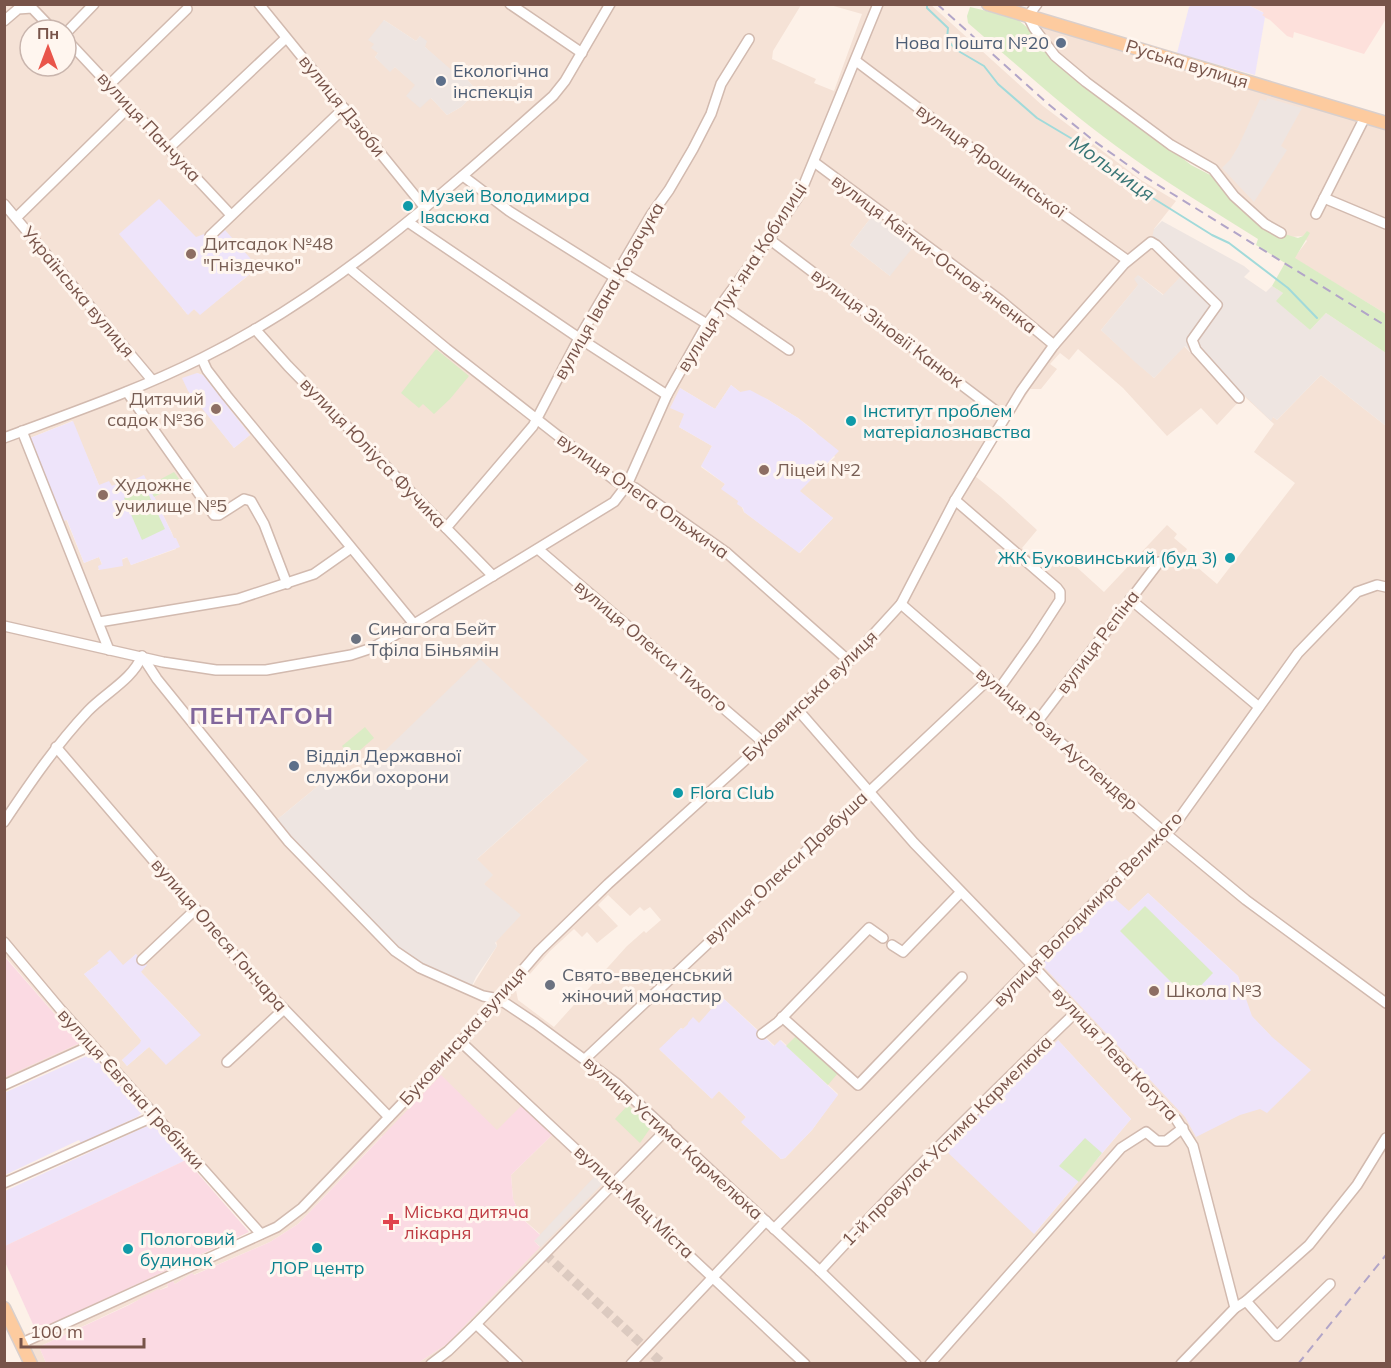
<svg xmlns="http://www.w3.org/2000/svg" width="1391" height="1368" font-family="Mulish,sans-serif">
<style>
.residential{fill:#f5e2d6;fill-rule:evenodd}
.commercial{fill:#fde0db}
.industrial{fill:#eee5e1}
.education{fill:#eee4fa}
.medical{fill:#fbdae3}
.green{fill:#dbecc5}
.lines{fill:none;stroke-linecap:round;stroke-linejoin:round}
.stream{stroke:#a1dada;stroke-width:2}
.minor-tunnel{stroke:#dccac0;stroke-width:9;stroke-dasharray:9 4.5;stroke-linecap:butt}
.minor-casing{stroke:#d2baaf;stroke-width:12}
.major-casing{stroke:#d9cfcc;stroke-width:15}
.minor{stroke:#fff;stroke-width:9}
.major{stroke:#fdcb9f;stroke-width:12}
.rail{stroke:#b2a5c8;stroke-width:2;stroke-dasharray:9 6;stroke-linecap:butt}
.service-dot{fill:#5c6f8a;stroke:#fff6ef;stroke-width:2}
.culture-dot{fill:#0f9aa8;stroke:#fff6ef;stroke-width:2}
.education-dot{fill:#8d6e63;stroke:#fff6ef;stroke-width:2}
.worship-dot{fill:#6b7280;stroke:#fff6ef;stroke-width:2}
.health-dot{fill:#e0444e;stroke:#fff6ef;stroke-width:2}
.labels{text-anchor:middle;stroke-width:6;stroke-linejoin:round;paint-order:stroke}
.service-label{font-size:18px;fill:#4e5e75;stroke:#fff6ef;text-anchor:start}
.street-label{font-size:18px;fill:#78544a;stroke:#fff6ef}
.culture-label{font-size:18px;fill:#0d838f;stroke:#fff6ef;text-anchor:start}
.education-label{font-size:18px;fill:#785e54;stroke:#fff6ef;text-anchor:start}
.worship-label{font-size:18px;fill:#5b616d;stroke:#fff6ef;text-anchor:start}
.health-label{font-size:18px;fill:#be3a42;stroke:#fff6ef;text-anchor:start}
.water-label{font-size:20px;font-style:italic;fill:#3a7676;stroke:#fff6ef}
.district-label{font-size:24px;font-weight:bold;letter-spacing:1.5px;fill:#81669b;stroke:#fff6ef}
</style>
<rect width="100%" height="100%" fill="#fdf1e8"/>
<g class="residential">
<path d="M5,5H801L773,51L772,59L816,79L814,83L834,91L862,14L830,5H931L1043,106L1141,180L1176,201L1154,229L1184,273L1164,295L1139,276V284L1101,330L1154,378L1184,346L1237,401L1244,395L1277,420L1321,375L1386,426V1363H418L447,1344L540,1246L534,1241L540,1234L514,1211L517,1208L513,1199L511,1175L552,1135L497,1130L382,1136L298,1224L270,1242L193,1275L192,1273L175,1284L173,1281L167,1284L168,1286L43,1345L40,1349L46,1363H32L23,1343L261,1234L92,1044L5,1085L4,1077L80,1043L5,956ZM384,20L416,41L420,36L425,47L438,59L455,74L459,72L465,77L477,91L461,107L447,115L431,98L395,67L390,71L375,57L378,53L374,44ZM30,30H66V66H30ZM873,215L896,231L890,276L850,245ZM225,231L258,268L200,314L194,309L187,314L182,308L214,241ZM1078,349L1123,388L1167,436L1201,408L1217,425L1244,396L1274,424L1254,452L1295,483L1217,584L1183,555L1187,549L1174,538L1177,534L1167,525L1104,592L1060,552L1044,568L1022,548L1037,530L1001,497L975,476L1030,389H1041L1057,369L1050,364L1060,353L1069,360ZM197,373L203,375L250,435L234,448L189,391ZM731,385L740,392L767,399L798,418L815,431L835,457L799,491L833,518L800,553L744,512L739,501L722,489L725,484L701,467L712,446L679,427L685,414L680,388L715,409ZM72,421L99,485L120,486L145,479L148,486L174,473L181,484L154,497L172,533L176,549L131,565L128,557L98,570L102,565L99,557L84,563L66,519L63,520L30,438ZM382,752L588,760L476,860L484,883L497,946L470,990L273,823L335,772L367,768ZM1148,893L1238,976L1251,1016L1272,1037L1112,896L1129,911ZM608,895L630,916L640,907L644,911L650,907L661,920L646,933L644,931L627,946L554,1027L518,1000L516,990L550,951L574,929L582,937L587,932L597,943L618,926L598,905ZM136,954L141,972L190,1023L149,1047L127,1066L122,1060L141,1043V1040L84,974L99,963L123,966ZM722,997L775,1046L781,1040L838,1094L812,1130L785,1158L781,1159L742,1123L746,1117L719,1091L711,1098L660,1050L681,1028L683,1029L689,1024H699ZM1058,1040L1131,1119L1034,1234Z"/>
<polygon points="1029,17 1386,123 1386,314 1294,258 1307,241 1303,236 1290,237 1265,223 1213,169 1171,145 1056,56"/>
</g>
<polygon class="commercial" points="1248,5 1386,5 1386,19 1364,54 1294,32 1293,38 1287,36 1270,20 1262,16 1263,12"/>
<g class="industrial">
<polygon points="384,20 416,41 420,36 427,41 425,47 455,73 459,72 465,77 477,91 461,107 447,115 431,98 420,108 406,96 415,85 395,67 390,72 375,57 378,53 371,48 374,44 368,40"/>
<polygon points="1267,98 1302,108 1281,146 1287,150 1254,202 1222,168 1230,160 1238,147 1260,99 1266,101"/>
<polygon points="873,215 914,246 890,276 850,245"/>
<polygon points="1162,221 1244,266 1250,271 1244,277 1266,292 1272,286 1283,293 1277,301 1310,330 1326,313 1386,353 1386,426 1321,375 1277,420 1273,417 1271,421 1244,395 1236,401 1185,346 1154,378 1135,362 1101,330 1138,285 1134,279 1138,275 1163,295 1184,273 1151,242 1154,229"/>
<polygon points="480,659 588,760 477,859 493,875 484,884 521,915 495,943 497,946 476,977 470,990 396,950 273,823 335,772 367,768"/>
<polygon points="595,1176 603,1183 541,1247 534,1241"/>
</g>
<g class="education">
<polygon points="1192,5 1248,5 1264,13 1262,15 1265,17 1255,75 1177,53 1189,7"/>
<polygon points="159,199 196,237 207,233 214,240 225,230 258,267 200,315 194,309 188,315 119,234"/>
<polygon points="197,373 203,375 250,435 234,448 188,391 182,378"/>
<polygon points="731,385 740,392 750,390 767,399 798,418 839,451 800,491 833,518 799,553 744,512 743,508 737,504 738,501 721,489 725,484 701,466 712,446 679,427 684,414 670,408 680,388 715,409"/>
<polygon points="73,421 99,485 109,481 112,486 119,483 120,486 144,475 174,538 176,538 180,547 131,565 127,557 122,559 123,566 99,570 98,566 102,564 99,557 84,563 67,520 63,521 30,438"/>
<polygon points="1148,893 1238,976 1252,1016 1272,1037 1311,1070 1267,1113 1260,1109 1240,1115 1196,1137 1185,1117 1041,964 1112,896 1129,911"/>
<polygon points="110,950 123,965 136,954 147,965 141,972 201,1035 166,1065 149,1047 127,1066 122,1060 140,1043 141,1040 84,974 99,963 97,961"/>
<polygon points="722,997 774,1046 780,1040 838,1095 812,1130 785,1158 781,1159 741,1122 746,1117 719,1091 712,1099 659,1049 681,1028 683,1029 688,1024 688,1023 693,1017 699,1023"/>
<polygon points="1058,1040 1131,1119 1034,1234 943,1148"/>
<polygon points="91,1054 143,1112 137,1117 81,1143 79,1140 5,1175 4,1093"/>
<polygon points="156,1122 186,1160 5,1246 5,1191"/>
</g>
<g class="medical">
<polygon points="4,956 80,1043 5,1077 4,1077"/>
<polygon points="441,1075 497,1130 521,1106 552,1135 511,1175 513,1199 517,1208 514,1211 540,1235 534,1241 540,1247 447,1344 418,1363 46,1363 40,1349 43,1345 129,1305 158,1289 160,1290 168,1287 167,1284 173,1281 175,1284 192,1273 194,1275 270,1242 298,1224"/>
<polygon points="186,1160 249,1232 36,1331 5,1262 5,1246"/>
</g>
<g class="green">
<path d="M970,7L1016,18L1162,142L1191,165L1216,178L1281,233L1298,238L1303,236L1307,231L1310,233L1295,258L1386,314V353L1326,313L1310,330L1276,301L1283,293L1272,286L1285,263L1256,245L1258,239C1210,209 1162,180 1116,146C1064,108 1017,65 968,23L967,16Z"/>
<polygon points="436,349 469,376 450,399 434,414 423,404 419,408 401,393"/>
<polygon points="174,472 182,483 154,497 148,486"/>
<polygon points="146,489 165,529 142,540 124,498"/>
<polygon points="365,727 374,738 352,757 342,746"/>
<polygon points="1145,906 1213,973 1188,999 1120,931"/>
<polygon points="797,1035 838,1073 828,1085 786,1046"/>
<polygon points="628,1105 651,1127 640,1143 615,1119"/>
<polygon points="1085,1138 1102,1153 1079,1182 1059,1166"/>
</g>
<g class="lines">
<polyline class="stream" points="927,4 927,8 948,28 947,39 955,49 984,66 998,84 1037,118 1074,140 1086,154 1132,185 1212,235 1229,243 1288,288 1317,318"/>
<polyline class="minor-tunnel" points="545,1254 663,1364"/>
<defs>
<g id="minor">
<polyline points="259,4 425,208"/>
<polyline points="510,4 582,53"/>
<polyline points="1037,4 1028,16 1034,28 1055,56 1086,82 1171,145 1213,169 1234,196 1265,224 1281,233"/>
<polyline points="4,21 18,9 32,8 53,30"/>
<polyline points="66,33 94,4"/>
<polyline points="66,39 231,215"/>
<polyline points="856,61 978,153 1127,260"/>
<polyline points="109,85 187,9"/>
<polyline points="169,148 286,38"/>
<polyline points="814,162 1000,300 1054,345"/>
<polyline points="463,176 509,211 614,277"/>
<polyline points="1324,198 1386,224"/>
<polyline points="4,204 152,380"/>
<polyline points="1316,214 1365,117"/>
<polyline points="16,218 129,107"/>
<polyline points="408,222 579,338 667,395"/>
<polyline points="210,236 344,108"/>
<polyline points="769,239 1004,417"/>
<polyline points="349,268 447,349 617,482 635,488 727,553 849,661"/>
<polyline points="619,270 707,324"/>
<polyline points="722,304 789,350"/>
<polyline points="255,329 288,366 493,576"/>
<polyline points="202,359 207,370 227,396 414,624"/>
<polyline points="127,392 214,515 219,515 244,499 251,501 264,524 287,584"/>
<polyline points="22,431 109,650"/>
<path d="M4,438C71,413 138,390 202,358C334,293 444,193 553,96L565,81L610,4"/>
<polyline points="955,500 1057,588 1060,592 1060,600 1034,640 999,689"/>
<polyline points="446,528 533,426 579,338 651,215 669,190 693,149 711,114 721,84 749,39"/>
<polyline points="538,549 764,743"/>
<polyline points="1130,599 1259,707"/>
<polyline points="901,604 1165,833 1246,900 1386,1003"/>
<polyline points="99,622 238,599 314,574 351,548"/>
<polyline points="4,626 163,662 216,670 266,670 351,655 372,648 414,624 614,502 627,485 667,395 707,324 769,239 800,194 878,4"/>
<polyline points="142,656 157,679 288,841 395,951 420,968 483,996 499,999 535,1023 616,1083 820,1271 916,1364"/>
<polyline points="798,710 914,843 1033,966 1176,1119 1193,1146 1235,1308"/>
<polyline points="1037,722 1159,562"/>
<polyline points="56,747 256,980 389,1117"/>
<path d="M4,822C30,783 56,745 88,711C105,693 132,680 142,656"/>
<polyline points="4,942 61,1010 261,1234"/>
<polyline points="892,945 903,952 960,893"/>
<polyline points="142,960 196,909"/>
<polyline points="782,1017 858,1085 962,977"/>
<polyline points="762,1034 778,1022 869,928 883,938"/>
<polyline points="461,1042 805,1364"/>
<polyline points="585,1059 989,679"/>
<polyline points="227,1062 284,1009"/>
<polyline points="4,1085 92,1045"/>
<polyline points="4,1183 155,1116"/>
<polyline points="774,1229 1130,866 1173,827 1298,653 1357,592 1377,585 1386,587"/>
<path d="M820,1271C902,1181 988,1097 1075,1013"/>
<polyline points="1246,1301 1277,1336 1330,1284"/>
<polyline points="476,1324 518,1364"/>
<polyline points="22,1343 277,1227 302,1208 461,1042 539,951 608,884 764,743 849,661 901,604 955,500 1021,391 1054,345 1124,264 1151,242 1156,245 1217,305 1192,340 1196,350 1239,398"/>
<polyline points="431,1364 448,1351 476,1324 667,1129"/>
<polyline points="631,1364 766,1221"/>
<polyline points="930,1364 1121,1148 1146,1132 1157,1141 1166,1141 1183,1128"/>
<polyline points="1181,1364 1235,1308 1246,1301 1309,1245 1357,1185 1386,1138"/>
</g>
<g id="major">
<polyline points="988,4 1386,123"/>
<polyline points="4,1308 31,1364"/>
</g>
</defs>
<use href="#minor" class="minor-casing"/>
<use href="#major" class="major-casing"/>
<use href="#minor" class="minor"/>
<use href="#major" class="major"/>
<g class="rail">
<polyline points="937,4 1047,103 1094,141 1142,175 1386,326"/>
<polyline points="1298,1364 1386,1255"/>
</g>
</g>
<g class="service-dot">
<circle cx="1061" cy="43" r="6"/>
<circle cx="441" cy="81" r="6"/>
<circle cx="294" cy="766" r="6"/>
</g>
<g class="culture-dot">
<circle cx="408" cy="206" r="6"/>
<circle cx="851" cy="421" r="6"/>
<circle cx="1230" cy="558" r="6"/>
<circle cx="678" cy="793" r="6"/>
<circle cx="317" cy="1248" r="6"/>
<circle cx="128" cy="1249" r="6"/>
</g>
<g class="education-dot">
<circle cx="191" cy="254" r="6"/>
<circle cx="216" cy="409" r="6"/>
<circle cx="764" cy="470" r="6"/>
<circle cx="103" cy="495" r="6"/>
<circle cx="1154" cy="991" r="6"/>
</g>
<g class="worship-dot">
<circle cx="356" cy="639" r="6"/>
<circle cx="550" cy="985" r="6"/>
</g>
<path class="health-dot" d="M388 1213h6v6h6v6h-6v6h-6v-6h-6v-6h6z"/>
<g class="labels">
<g class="service-label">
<text x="1049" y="49" text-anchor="end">Нова Пошта №20</text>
<text x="453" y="77">Екологічна<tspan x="453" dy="21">інспекція</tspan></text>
<text x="306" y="762">Відділ Державної<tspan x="306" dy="21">служби охорони</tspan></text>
</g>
<g class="street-label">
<text transform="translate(1187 64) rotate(17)" y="6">Руська вулиця</text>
<text transform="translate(342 106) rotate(51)" y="6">вулиця Дзюби</text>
<text transform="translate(149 127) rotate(47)" y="6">вулиця Панчука</text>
<text transform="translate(991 161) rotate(36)" y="6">вулиця Ярошинської</text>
<text transform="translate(934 254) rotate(37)" y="6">вулиця Квітки-Основʼяненка</text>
<text transform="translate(742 277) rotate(-57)" y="6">вулиця Лукʼяна Кобилиці</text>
<text transform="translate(609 291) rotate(-60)" y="6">вулиця Івана Козачука</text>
<text transform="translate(78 292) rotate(50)" y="6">Українська вулиця</text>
<text transform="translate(887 328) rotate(37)" y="6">вулиця Зіновії Канюк</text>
<text transform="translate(373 453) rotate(46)" y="6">вулиця Юліуса Фучика</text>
<text transform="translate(643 496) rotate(35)" y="6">вулиця Олега Ольжича</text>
<text transform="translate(1098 642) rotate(-53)" y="6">вулиця Рєпіна</text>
<text transform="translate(651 646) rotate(40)" y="6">вулиця Олекси Тихого</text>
<text transform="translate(810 696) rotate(-44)" y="6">Буковинська вулиця</text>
<text transform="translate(1057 739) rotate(41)" y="6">вулиця Рози Ауслендер</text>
<text transform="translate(786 868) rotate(-43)" y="6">вулиця Олекси Довбуша</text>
<text transform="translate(1088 909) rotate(-46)" y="6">вулиця Володимира Великого</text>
<text transform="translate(219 935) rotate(49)" y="6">вулиця Олеся Гончара</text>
<text transform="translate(463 1036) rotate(-48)" y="6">Буковинська вулиця</text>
<text transform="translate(1115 1054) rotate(47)" y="6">вулиця Лева Когута</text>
<text transform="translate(131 1089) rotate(48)" y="6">вулиця Євгена Гребінки</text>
<text transform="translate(673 1138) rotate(42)" y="6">вулиця Устима Кармелюка</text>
<text transform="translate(947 1141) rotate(-45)" y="6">1-й провулок Устима Кармелюка</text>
<text transform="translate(634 1202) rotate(43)" y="6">вулиця Мец Міста</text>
</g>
<g class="culture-label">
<text x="420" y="202">Музей Володимира<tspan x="420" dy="21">Івасюка</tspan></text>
<text x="863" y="417">Інститут проблем<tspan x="863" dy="21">матеріалознавства</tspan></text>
<text x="1218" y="564" text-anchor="end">ЖК Буковинський (буд 3)</text>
<text x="690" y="799">Flora Club</text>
<text x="140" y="1245">Пологовий<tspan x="140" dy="21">будинок</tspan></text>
<text x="317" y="1274" text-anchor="middle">ЛОР центр</text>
</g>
<g class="education-label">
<text x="203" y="250">Дитсадок №48<tspan x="203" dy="21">"Гніздечко"</tspan></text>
<text x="204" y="405" text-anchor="end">Дитячий<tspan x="204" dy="21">садок №36</tspan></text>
<text x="776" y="476">Ліцей №2</text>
<text x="115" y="491">Художнє<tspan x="115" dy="21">училище №5</tspan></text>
<text x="1166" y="997">Школа №3</text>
</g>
<g class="worship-label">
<text x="368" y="635">Синагога Бейт<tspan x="368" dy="21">Тфіла Біньямін</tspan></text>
<text x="562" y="981">Свято-введенський<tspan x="562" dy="21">жіночий монастир</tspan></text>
</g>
<g class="health-label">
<text x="404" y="1218">Міська дитяча<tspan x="404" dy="21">лікарня</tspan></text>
</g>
<g class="water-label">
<text transform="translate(1112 168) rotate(35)" y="7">Мольниця</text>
</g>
<g class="district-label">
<text x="262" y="724">ПЕНТАГОН</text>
</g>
</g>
<rect width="1391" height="1368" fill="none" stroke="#78544a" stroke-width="12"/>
<g transform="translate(48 48)"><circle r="28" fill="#fff6ef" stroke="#c9b5ad" stroke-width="1.5"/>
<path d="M0-4.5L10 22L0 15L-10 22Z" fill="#e9554a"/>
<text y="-9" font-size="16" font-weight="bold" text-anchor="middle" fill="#78544a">Пн</text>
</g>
<path d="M21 1338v9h123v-9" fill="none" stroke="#78544a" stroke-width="3"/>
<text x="30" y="1338" font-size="18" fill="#78544a" stroke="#fff6ef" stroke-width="4.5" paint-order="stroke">100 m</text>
</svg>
